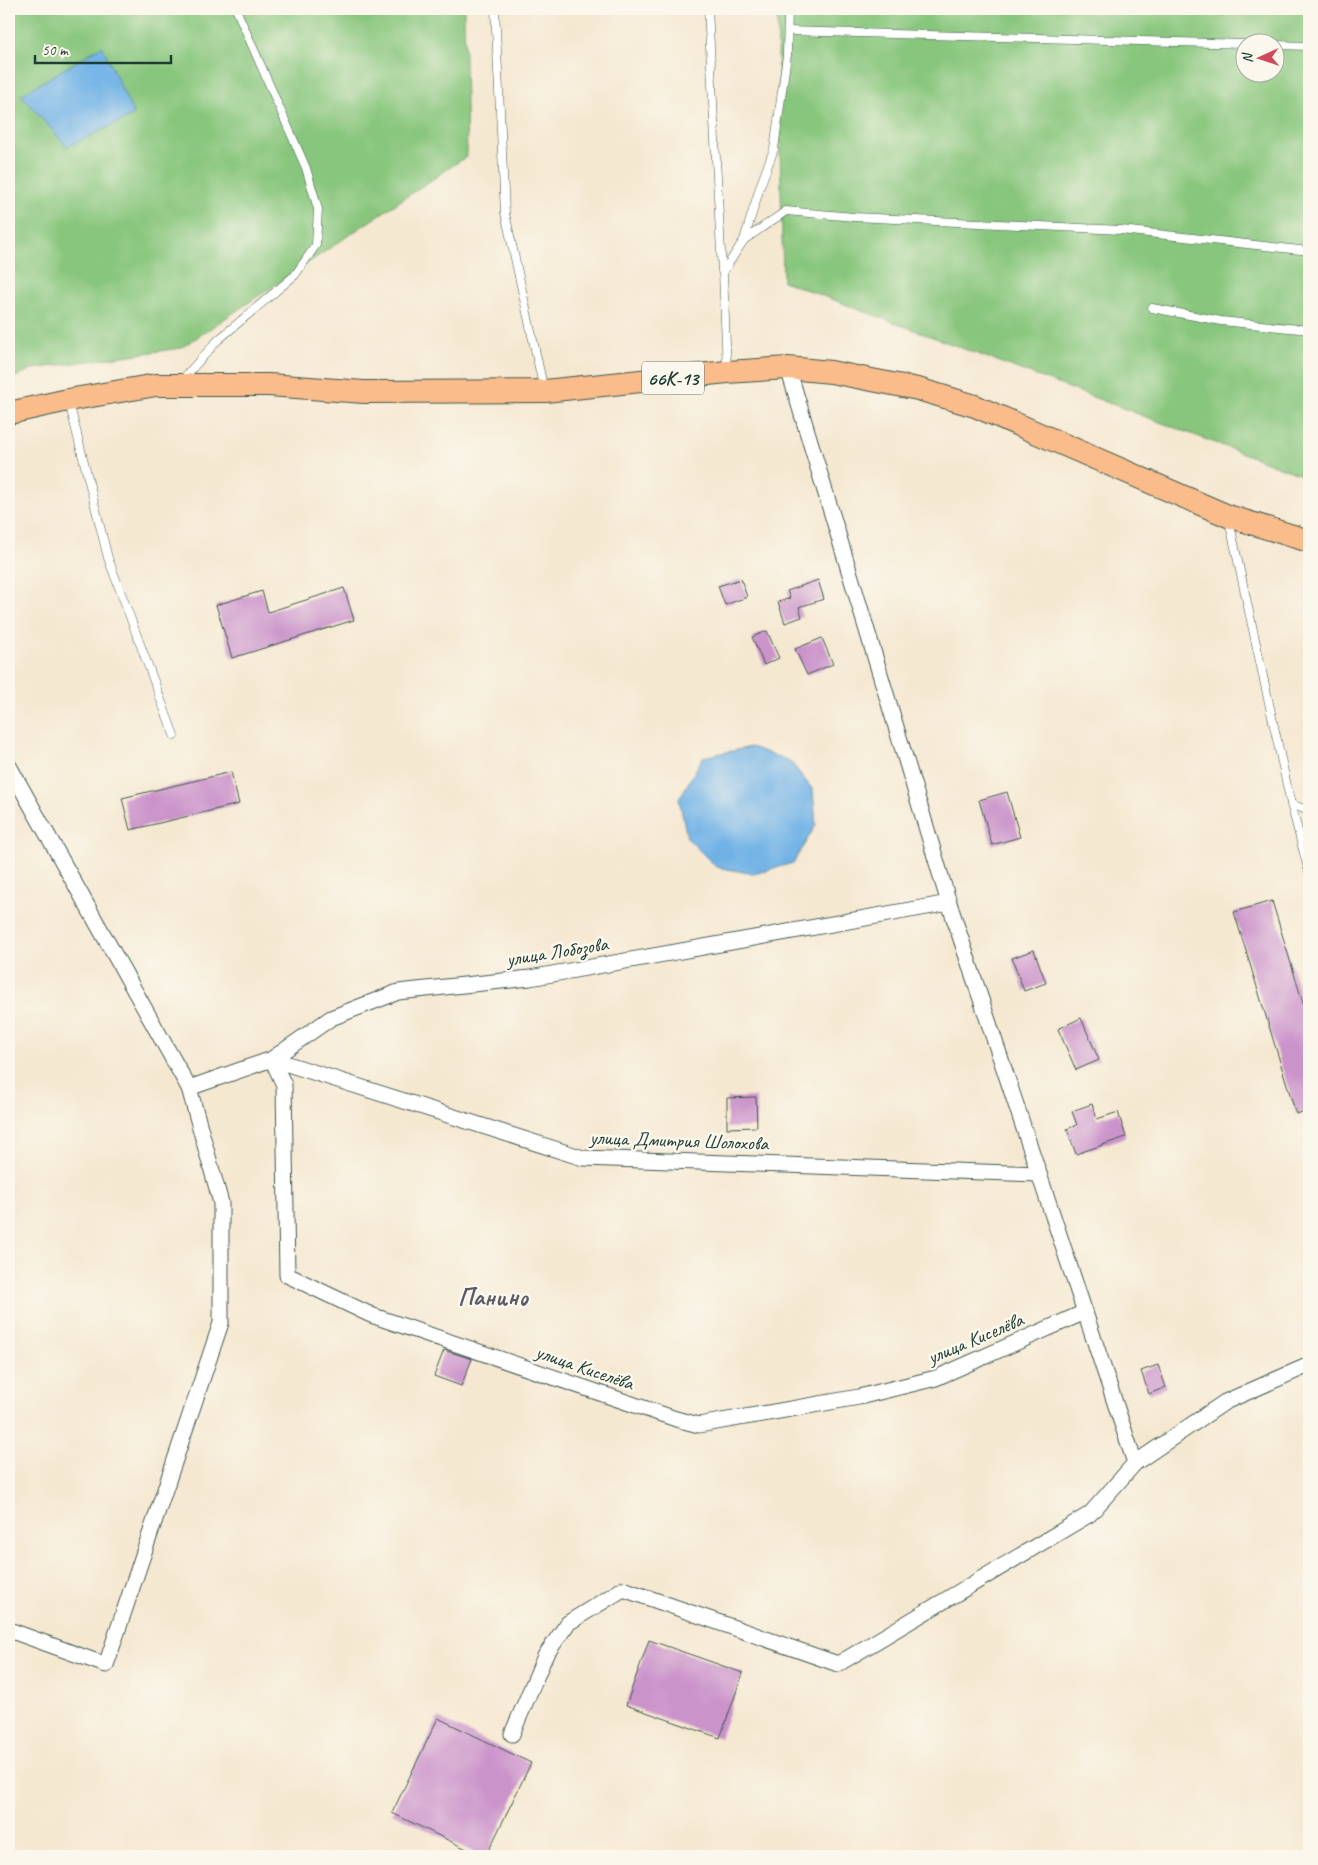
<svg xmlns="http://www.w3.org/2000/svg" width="1318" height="1865" font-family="Caveat,sans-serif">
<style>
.green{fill:#88c67d;stroke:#548258;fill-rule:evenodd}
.water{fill:#71b2e6;stroke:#48788d}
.building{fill:#ca93ca}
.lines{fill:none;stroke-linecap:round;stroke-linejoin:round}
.lane-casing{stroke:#3f574c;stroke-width:9}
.street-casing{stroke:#3f574c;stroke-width:17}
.primary-casing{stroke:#3f574c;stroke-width:24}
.lane{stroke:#fff;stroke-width:8}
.street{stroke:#fff;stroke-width:15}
.primary{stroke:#f9bc8a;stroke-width:22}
.labels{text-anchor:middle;stroke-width:5;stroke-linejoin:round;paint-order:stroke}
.shield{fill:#fbf7ec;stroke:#61756b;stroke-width:1}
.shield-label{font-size:19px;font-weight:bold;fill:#1f3d34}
.street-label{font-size:20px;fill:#1f3d34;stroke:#fbf7ec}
.district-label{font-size:25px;font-weight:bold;fill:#5b5b68;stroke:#fbf7ec}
</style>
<rect width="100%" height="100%" fill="#fbf7ec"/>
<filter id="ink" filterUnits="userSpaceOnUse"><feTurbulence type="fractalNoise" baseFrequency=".02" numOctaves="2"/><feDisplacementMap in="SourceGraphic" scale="10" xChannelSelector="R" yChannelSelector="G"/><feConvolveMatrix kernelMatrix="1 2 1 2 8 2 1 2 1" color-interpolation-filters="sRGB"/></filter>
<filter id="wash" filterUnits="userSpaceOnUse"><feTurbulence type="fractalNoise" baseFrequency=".0096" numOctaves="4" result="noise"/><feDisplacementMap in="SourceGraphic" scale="20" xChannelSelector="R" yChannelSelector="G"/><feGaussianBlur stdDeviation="1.12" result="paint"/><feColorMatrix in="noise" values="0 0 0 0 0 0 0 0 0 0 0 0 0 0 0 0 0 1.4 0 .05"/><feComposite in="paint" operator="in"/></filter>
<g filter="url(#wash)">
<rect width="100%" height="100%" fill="#f5e8d1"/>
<g class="green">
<polygon points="9,9 464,9 467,156 181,348 32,369 9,380"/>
<path d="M777,9H1309V478L783,281ZM1246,42H1276V72H1246Z"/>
</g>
<g class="water">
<polygon points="102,46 134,115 67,147 21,95"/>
<polygon points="751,747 790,761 813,790 816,825 793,863 754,874 716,867 687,838 679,799 703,757"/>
</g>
<g id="blocks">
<g class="building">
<polygon points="741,579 747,597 725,605 718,586"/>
<polygon points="818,580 824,599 799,607 802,617 785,623 778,602 790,598 787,591"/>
<polygon points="344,588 354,620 232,658 216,605 262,591 268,612"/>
<polygon points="767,631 779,658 764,665 752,637"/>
<polygon points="822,638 833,664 807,675 795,649"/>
<polygon points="231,772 239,804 130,830 122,798"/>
<polygon points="1007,792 1020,837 992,845 979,800"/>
<polygon points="1272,901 1309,1023 1309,1110 1296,1114 1234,912"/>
<polygon points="1034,950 1046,983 1024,991 1012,958"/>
<polygon points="1081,1018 1099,1060 1076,1070 1058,1029"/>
<polygon points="756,1097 757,1127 727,1128 727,1098"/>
<polygon points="1092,1104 1097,1119 1118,1112 1126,1137 1076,1154 1067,1129 1077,1125 1072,1111"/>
<polygon points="444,1350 472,1359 461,1386 434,1376"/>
<polygon points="1158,1365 1166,1387 1149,1394 1141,1371"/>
<polygon points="649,1640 743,1673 720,1738 626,1705"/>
<polygon points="438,1718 531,1763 486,1856 481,1856 392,1813"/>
</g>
</g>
</g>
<g filter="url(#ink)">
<use href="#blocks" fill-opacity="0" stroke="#3f574c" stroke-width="1"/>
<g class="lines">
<defs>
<g id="lane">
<polyline points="495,9 505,213 544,390"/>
<polyline points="708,9 722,271"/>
<polyline points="9,11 11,9"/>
<polyline points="788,31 1246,44"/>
<polyline points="1276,45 1309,46"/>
<polyline points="744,240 786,211 854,217 1121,230 1309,251"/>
<polyline points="1152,308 1221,321 1309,330"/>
<polyline points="727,369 723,272 744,240 761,184 774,149 787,55 788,9"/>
<polyline points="181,381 218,340 295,275 316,245 318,209 306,168 236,9"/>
<polyline points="69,402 108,558 174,735"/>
<polyline points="1229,520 1291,804 1309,872"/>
<polyline points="1291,804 1309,811"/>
</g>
<g id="street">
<polyline points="9,766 189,1088 221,1203 221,1323 106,1665 9,1630"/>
<polyline points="272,1059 284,1085 287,1275 371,1315 676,1419 699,1425 859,1397 936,1378 1085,1312"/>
<polyline points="272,1059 583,1158 1039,1174"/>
<polyline points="189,1088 272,1059 331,1018 398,992 530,978 949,903"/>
<polyline points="1135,1463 1225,1402 1309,1365"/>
<polyline points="512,1734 545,1656 568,1623 623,1589 838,1664 1090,1514 1135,1463 949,903 788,368"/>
</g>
<polyline id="primary" points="9,413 68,400 156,385 269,385 364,392 545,391 727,372 788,368 831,372 918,389 975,406 1228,516 1309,541"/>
</defs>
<use href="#lane" class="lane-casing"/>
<use href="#street" class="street-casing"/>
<use href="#primary" class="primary-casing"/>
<use href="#lane" class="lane"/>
<use href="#street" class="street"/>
<use href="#primary" class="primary"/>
</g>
</g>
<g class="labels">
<rect class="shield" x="642" y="361.5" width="62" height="33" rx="4"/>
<g class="shield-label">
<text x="673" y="385">66К-13</text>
</g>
<g class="street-label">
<text transform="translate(557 951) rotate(-9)" y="7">улица Лобозова</text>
<text transform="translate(679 1140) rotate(2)" y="7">улица Дмитрия Шолохова</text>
<text transform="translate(975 1338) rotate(-23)" y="7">улица Киселёва</text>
<text transform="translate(585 1367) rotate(19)" y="7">улица Киселёва</text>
</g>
<g class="district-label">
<text x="493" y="1305">Панино</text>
</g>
</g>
<rect width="1318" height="1865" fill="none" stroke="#fbf7ec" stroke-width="30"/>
<g transform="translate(1260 58) rotate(267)"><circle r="24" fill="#fbf7ec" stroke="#a3ada2"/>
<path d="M0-4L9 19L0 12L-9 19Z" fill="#d1495b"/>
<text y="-8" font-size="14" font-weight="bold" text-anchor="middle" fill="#1f3d34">N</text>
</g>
<path d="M35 55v8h136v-8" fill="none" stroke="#1f3d34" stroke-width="2.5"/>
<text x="42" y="55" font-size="15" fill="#1f3d34" stroke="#fbf7ec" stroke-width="4" paint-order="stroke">50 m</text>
</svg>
